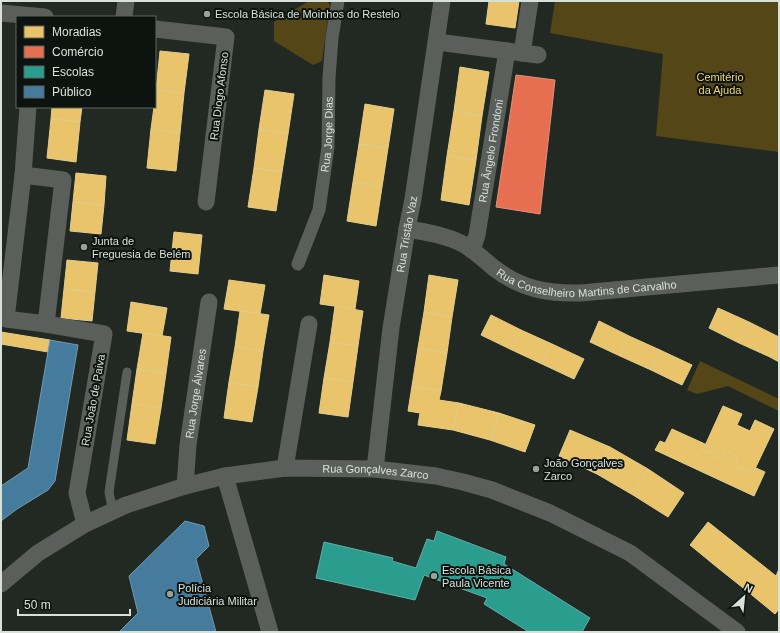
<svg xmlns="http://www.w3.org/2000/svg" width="780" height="633" font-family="Helvetica,sans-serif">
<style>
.green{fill:#554617}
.homes{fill:#e9c46a;stroke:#e4cd8b}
.shops{fill:#e76f51;stroke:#e2917a}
.schools{fill:#2a9d8f;stroke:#5eb1a5}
.public{fill:#457b9d;stroke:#719aaf}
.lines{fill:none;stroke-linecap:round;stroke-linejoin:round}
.service{stroke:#5a5f5c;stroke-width:9}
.pedestrian{stroke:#5a5f5c;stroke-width:13}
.minor{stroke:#5a5f5c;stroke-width:17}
.poi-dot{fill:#98a199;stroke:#0d130e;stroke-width:1.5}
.labels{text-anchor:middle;stroke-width:4;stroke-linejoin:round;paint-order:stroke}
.poi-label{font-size:11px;fill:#d8e1d9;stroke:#0d130e;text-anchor:start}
.park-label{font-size:11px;fill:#f6d478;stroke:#0d130e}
.street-label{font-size:11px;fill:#d8e1d9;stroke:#0d130e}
</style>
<rect width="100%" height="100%" fill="#222923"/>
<g class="green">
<polygon points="309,1 326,1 330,4 322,61 313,65 274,41 274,22"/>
<polygon points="555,1 779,1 779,152 656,136 663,54 550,33"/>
<polygon points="700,361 779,399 779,411 728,386 697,394 687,390"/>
</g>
<g class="homes">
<polygon points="489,1 519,1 515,28 486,24"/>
<polygon points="160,51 189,54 184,93 156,90"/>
<polygon points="460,67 489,72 482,116 454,111"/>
<polygon points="156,90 184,93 180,133 151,129 154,107 155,107"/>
<polygon points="265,90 294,94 288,134 259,129"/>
<polygon points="365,104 394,109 388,148 359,144"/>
<polygon points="52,107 82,107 80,122 51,119"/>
<polygon points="454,111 482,116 476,160 447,156"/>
<polygon points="51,119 80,122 76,162 47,158"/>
<polygon points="151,129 180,133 176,171 147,168"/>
<polygon points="259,129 288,134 282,172 254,168"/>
<polygon points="359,144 388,148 382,187 353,182"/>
<polygon points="447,156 476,160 469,205 441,200"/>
<polygon points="254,168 282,172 276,211 248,207"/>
<polygon points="76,173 106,176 104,205 73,202"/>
<polygon points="353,182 382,187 376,226 347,221"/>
<polygon points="73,202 104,205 101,234 70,231"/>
<polygon points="174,232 202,235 198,274 170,271"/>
<polygon points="67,260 98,263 95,292 64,289"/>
<polygon points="324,275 359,281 355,309 320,304"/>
<polygon points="429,275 458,280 452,317 424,312"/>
<polygon points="229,280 265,285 260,314 224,309"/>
<polygon points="64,289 95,292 92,321 61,318"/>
<polygon points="131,302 167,308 162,336 127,331"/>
<polygon points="335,306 363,311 358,346 330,342"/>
<polygon points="718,308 749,322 739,343 709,328"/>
<polygon points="240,311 269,315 263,351 235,347"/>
<polygon points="424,312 452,317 447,353 418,348"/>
<polygon points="491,315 521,330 512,350 481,335"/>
<polygon points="599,321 629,336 620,356 590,342"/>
<polygon points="749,322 779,337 770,357 739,343"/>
<polygon points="521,330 552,344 542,364 512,350"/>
<polygon points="1,332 50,340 48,352 1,344"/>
<polygon points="143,333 171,337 166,373 137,369"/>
<polygon points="629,336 660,350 651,370 620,356"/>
<polygon points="779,338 779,362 770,357"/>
<polygon points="330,342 358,346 353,382 324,378"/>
<polygon points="552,344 584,359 574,379 542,364"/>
<polygon points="235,347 263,351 258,387 229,382"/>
<polygon points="418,348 447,353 441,391 412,386"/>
<polygon points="660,350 692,365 682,385 651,370"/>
<polygon points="137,369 166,373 161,408 132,404"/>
<polygon points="324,378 353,382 348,417 319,413"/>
<polygon points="229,382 258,387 252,422 224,418"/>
<polygon points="412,386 441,391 439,400 459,403 453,430 418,425 420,413 408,411"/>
<polygon points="459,403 499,413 490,440 453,430"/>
<polygon points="132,404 161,408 155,444 127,440"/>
<polygon points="723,406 742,414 737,425 750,431 755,420 774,429 753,473 734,465 738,457 725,451 722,459 703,450"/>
<polygon points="499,413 535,425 525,452 490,440"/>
<polygon points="672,429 705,444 703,450 722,459 725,451 738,457 734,465 753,473 756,468 765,472 754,496 655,450 660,441 665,443"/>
<polygon points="570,430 610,447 597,474 559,456"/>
<polygon points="610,447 648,469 633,495 597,474"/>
<polygon points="648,469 684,493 668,517 633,495"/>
<polygon points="708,522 737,545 718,568 690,545"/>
<polygon points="737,545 766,568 747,591 718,568"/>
<polygon points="766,568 776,576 779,569 779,609 775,614 747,591"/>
</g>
<polygon class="shops" points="516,75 555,80 540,214 496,207"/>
<polygon class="schools" points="437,531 506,557 504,564 590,618 582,632 529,632 484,604 487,598 424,575 415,600 316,578 324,542 393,558 392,561 416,568 427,539 434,541"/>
<g class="public">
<polygon points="50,340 78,345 55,481 48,490 17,509 1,521 1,486 28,468"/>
<polygon points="185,521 204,526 209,546 196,559 216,632 119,632 138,613 129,576"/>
</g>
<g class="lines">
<polyline class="service" points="113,512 109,492 127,372"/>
<path class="pedestrian" id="s1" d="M298,264L319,210L328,147L329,78L332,38L338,1"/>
<g class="minor">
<polyline points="1,13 45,17"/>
<polyline points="124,17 126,1"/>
<polyline points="155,29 226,37 206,202"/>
<polyline points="437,42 538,55"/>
<polyline points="522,53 530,1"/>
<polygon points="23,175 63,180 46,324 6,319"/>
<polyline points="23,175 28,107"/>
<path id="s2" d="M407,229C426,232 445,235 463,244C474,250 484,260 494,268C521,289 548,294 581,293L779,275"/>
<path id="s3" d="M472,250L477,235L507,51"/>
<polyline points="46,324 104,334 77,493 85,524"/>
<polyline points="285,468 309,324"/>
<path id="s4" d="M375,469L391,328L407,229L413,199L442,1"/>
<polyline points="225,476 270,632"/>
<path id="s5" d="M185,486L188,445L209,302"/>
<path id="s6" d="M1,584L38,553L85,524L126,505L185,486L225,476L285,468L375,469L436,476L463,482L492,490L550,513L630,553L737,632"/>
</g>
</g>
<g class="poi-dot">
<circle cx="207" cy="14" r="4"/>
<circle cx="84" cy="247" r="4"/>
<circle cx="536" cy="469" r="4"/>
<circle cx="434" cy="576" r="4"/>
<circle cx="170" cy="594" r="4"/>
</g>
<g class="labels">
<g class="poi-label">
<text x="215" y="18">Escola Básica de Moinhos do Restelo</text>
<text x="92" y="245">Junta de<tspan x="92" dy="13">Freguesia de Belém</tspan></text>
<text x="544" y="467">João Gonçalves<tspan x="544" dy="13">Zarco</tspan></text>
<text x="442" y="574">Escola Básica<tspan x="442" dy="13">Paula Vicente</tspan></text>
<text x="178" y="592">Polícia<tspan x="178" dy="13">Judiciária Militar</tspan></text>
</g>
<g class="park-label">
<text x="720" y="81">Cemitério<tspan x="720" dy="13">da Ajuda</tspan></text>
</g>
<g class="street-label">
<text transform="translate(219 96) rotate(-83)" y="4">Rua Diogo Afonso</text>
<text dy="4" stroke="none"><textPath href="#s1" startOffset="134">Rua Jorge Dias</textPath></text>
<text dy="4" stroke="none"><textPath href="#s3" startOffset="101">Rua Ângelo Frondoni</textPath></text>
<text dy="4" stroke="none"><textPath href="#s4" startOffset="237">Rua Tristão Vaz</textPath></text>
<text dy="4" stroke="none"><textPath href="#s2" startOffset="194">Rua Conselheiro Martins de Carvalho</textPath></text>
<text dy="4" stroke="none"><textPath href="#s5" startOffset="93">Rua Jorge Álvares</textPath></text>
<text transform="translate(93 400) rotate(-80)" y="4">Rua João de Paiva</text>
<text dy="4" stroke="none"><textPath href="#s6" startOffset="403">Rua Gonçalves Zarco</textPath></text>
</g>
</g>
<rect width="780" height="633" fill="none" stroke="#d8e1d9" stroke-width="4"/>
<rect x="16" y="16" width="140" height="92" fill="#0d130e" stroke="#5e655f"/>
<rect x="24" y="26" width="20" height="12" fill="#e9c46a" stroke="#5e655f"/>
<text x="52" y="36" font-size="12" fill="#d8e1d9">Moradias</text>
<rect x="24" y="46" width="20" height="12" fill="#e76f51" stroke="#5e655f"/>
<text x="52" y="56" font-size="12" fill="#d8e1d9">Comércio</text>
<rect x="24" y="66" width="20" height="12" fill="#2a9d8f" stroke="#5e655f"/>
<text x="52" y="76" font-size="12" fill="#d8e1d9">Escolas</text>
<rect x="24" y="86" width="20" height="12" fill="#457b9d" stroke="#5e655f"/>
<text x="52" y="96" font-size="12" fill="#d8e1d9">Público</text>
<g transform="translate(744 597) rotate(27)" stroke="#0d130e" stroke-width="3" paint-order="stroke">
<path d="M0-3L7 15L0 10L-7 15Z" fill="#d8e1d9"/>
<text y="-6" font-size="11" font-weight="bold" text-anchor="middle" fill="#d8e1d9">N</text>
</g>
<path d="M18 609v6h112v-6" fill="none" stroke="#d8e1d9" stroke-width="2"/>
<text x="24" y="609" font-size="12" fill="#d8e1d9" stroke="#0d130e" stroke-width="3" paint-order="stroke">50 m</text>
</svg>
